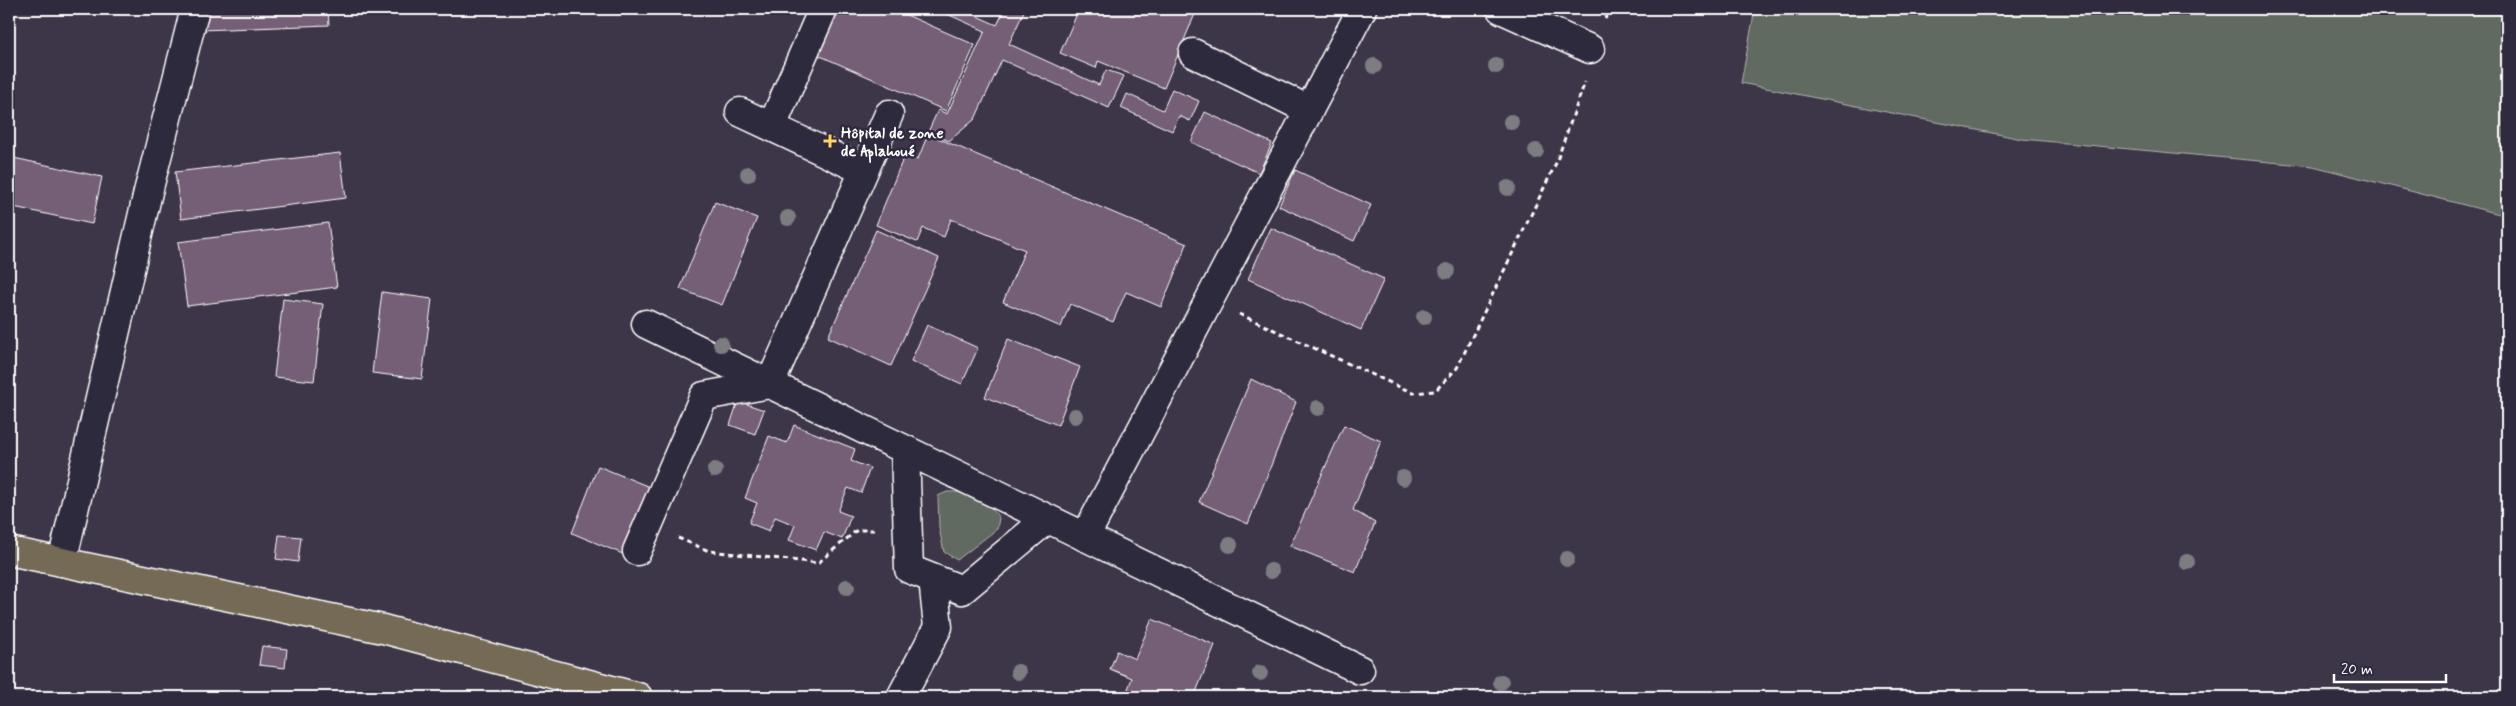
<svg xmlns="http://www.w3.org/2000/svg" width="2516" height="706" font-family="Mynerve,sans-serif">
<style>
.green{fill:#606b60;stroke:#b0b5b0}
.building{fill:#755f76;stroke:#fff}
.lines{fill:none;stroke-linecap:round;stroke-linejoin:round}
.minor-casing{stroke:#fff;stroke-width:31}
.major-casing{stroke:#fff;stroke-width:31}
.path{stroke:#fff;stroke-width:3;stroke-dasharray:5 4;stroke-linecap:butt}
.minor{stroke:#2f2a3d;stroke-width:28}
.major{stroke:#746b55;stroke-width:28}
.tree{fill:#7c7b81}
.poi-dot{fill:#ffd166;stroke:#2f2a3d;stroke-width:2}
.labels{text-anchor:middle;stroke-width:5;stroke-linejoin:round;paint-order:stroke}
.poi-label{font-size:16px;font-weight:bold;fill:#fff;stroke:#2f2a3d;text-anchor:start}
</style>
<rect width="100%" height="100%" fill="#3d3548"/>
<filter id="ink" filterUnits="userSpaceOnUse"><feTurbulence type="fractalNoise" baseFrequency=".02" numOctaves="2"/><feDisplacementMap in="SourceGraphic" scale="10" xChannelSelector="R" yChannelSelector="G"/><feConvolveMatrix kernelMatrix="1 2 1 2 8 2 1 2 1" color-interpolation-filters="sRGB"/></filter>
<g filter="url(#ink)">
<g class="green">
<polygon points="1755,9 2507,9 2507,216 2313,166 2022,139 1741,83"/>
<path d="M947,492C969,491 988,500 999,518L997,529L957,560L944,552L939,528L938,496Z"/>
</g>
<g class="building">
<polygon points="201,9 328,9 329,25 202,30"/>
<polygon points="827,9 893,9 975,45 946,111 809,51"/>
<polygon points="936,9 961,9 997,25 1005,9 1025,9 1009,44 1099,85 1106,70 1124,76 1109,108 1002,60 975,119 949,141 928,132 938,110 947,114 985,31"/>
<polygon points="1079,9 1184,9 1195,14 1164,88 1098,61 1096,68 1060,53"/>
<polygon points="1172,89 1199,101 1190,121 1179,116 1172,131 1121,108 1127,94 1163,110"/>
<polygon points="1205,112 1272,143 1259,173 1191,142"/>
<polygon points="928,134 1187,244 1161,307 1126,292 1113,322 1070,304 1061,327 1003,302 1025,250 951,219 944,237 923,228 917,242 876,225 905,154 918,159"/>
<polygon points="340,153 346,198 181,219 175,172"/>
<polygon points="9,157 102,177 92,224 9,206"/>
<polygon points="1295,170 1371,205 1354,241 1279,206"/>
<polygon points="715,202 757,218 722,305 680,289"/>
<polygon points="328,223 337,287 187,306 178,242"/>
<polygon points="1271,228 1384,279 1361,330 1248,279"/>
<polygon points="876,230 939,258 891,366 828,337"/>
<polygon points="382,292 432,299 422,379 372,373"/>
<polygon points="283,299 323,304 314,381 274,377"/>
<polygon points="927,325 978,348 962,384 911,361"/>
<polygon points="1008,339 1080,367 1058,425 985,397"/>
<polygon points="1251,379 1296,402 1248,524 1199,502"/>
<polygon points="738,401 764,410 755,434 730,425"/>
<polygon points="794,425 855,449 851,461 870,468 861,493 848,488 838,511 851,516 842,539 824,532 816,550 789,540 795,525 775,517 769,531 749,523 757,503 745,498 769,436 787,443"/>
<polygon points="1344,425 1381,441 1353,510 1375,523 1355,572 1290,546"/>
<polygon points="598,466 652,488 625,555 572,533"/>
<polygon points="279,535 301,537 298,562 276,559"/>
<polygon points="1152,619 1215,645 1194,697 1125,697 1132,678 1110,669 1117,651 1135,659"/>
<polygon points="262,646 287,649 285,668 259,665"/>
</g>
<g class="lines">
<defs>
<g id="minor">
<polyline points="1501,9 1590,49"/>
<polyline points="1193,53 1309,110"/>
<polyline points="740,112 863,170"/>
<polyline points="772,126 823,9"/>
<polyline points="646,324 1360,670"/>
<polyline points="905,450 909,569 962,590 1047,519"/>
<polyline points="1085,537 1362,9"/>
<polyline points="637,551 704,396 770,384 889,114"/>
<polyline points="62,562 148,192 195,9"/>
<polyline points="901,697 938,627 933,579"/>
</g>
<polyline id="major" points="9,551 383,629 638,697"/>
</defs>
<use href="#minor" class="minor-casing"/>
<use href="#major" class="major-casing"/>
<g class="path">
<polyline points="1605,19 1610,9"/>
<polyline points="1239,314 1413,393 1435,391 1457,368 1556,163 1585,82"/>
<polyline points="678,538 709,551 818,563 857,530 874,530"/>
</g>
<use href="#minor" class="minor"/>
<use href="#major" class="major"/>
</g>
<g class="tree">
<circle cx="1374" cy="66" r="8"/>
<circle cx="1496" cy="66" r="8"/>
<circle cx="1511" cy="122" r="8"/>
<circle cx="1536" cy="151" r="8"/>
<circle cx="748" cy="174" r="8"/>
<circle cx="1508" cy="188" r="8"/>
<circle cx="788" cy="218" r="8"/>
<circle cx="1447" cy="271" r="8"/>
<circle cx="1424" cy="317" r="8"/>
<circle cx="721" cy="344" r="8"/>
<circle cx="1318" cy="408" r="8"/>
<circle cx="1075" cy="416" r="8"/>
<circle cx="715" cy="470" r="8"/>
<circle cx="1403" cy="478" r="8"/>
<circle cx="1230" cy="545" r="8"/>
<circle cx="1567" cy="559" r="8"/>
<circle cx="2187" cy="562" r="8"/>
<circle cx="1271" cy="571" r="8"/>
<circle cx="847" cy="587" r="8"/>
<circle cx="1018" cy="672" r="8"/>
<circle cx="1260" cy="673" r="8"/>
<circle cx="1501" cy="682" r="8"/>
</g>
</g>
<path class="poi-dot" d="M827.5 133.5h5v5h5v5h-5v5h-5v-5h-5v-5h5z"/>
<g class="labels">
<g class="poi-label">
<text x="841" y="138">Hôpital de zone<tspan x="841" dy="18">de Aplahoué</tspan></text>
</g>
</g>
<rect width="2516" height="706" fill="none" stroke="#2f2a3d" stroke-width="30"/>
<rect x="15" y="15" width="2486" height="676" fill="none" stroke="#fff" stroke-width="2" filter="url(#ink)"/>
<path d="M2334 674v8h112v-8" fill="none" stroke="#ffffff" stroke-width="2.5"/>
<text x="2341" y="674" font-size="15" fill="#ffffff" stroke="#2f2a3d" stroke-width="4" paint-order="stroke">20 m</text>
</svg>
